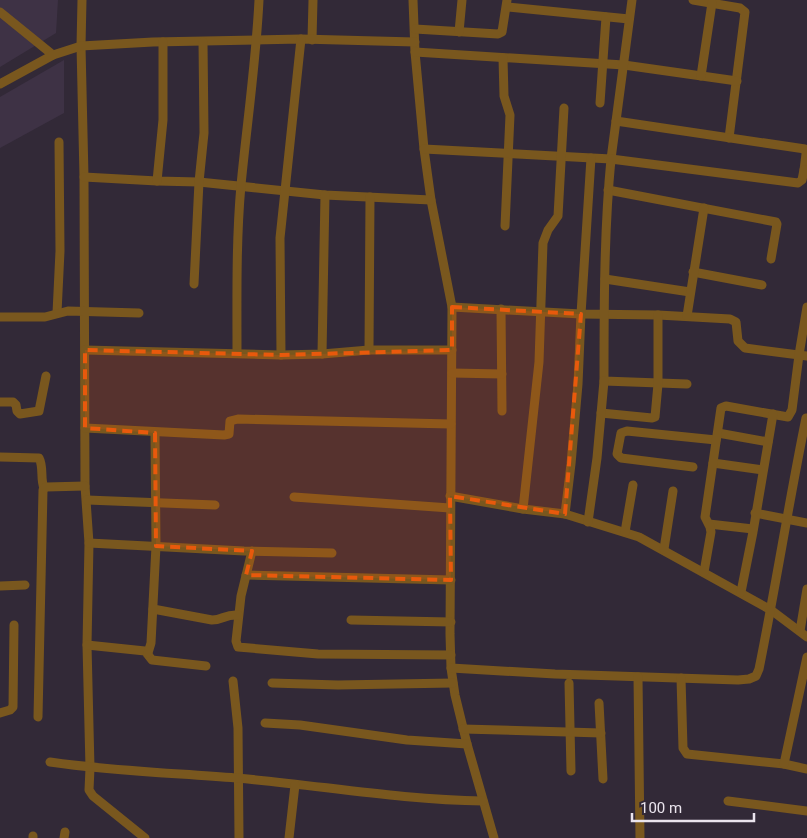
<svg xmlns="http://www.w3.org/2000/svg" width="807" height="838" font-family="Roboto,sans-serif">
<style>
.built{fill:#3e3245}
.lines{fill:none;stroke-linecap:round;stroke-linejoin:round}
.minor{stroke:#79571e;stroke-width:9}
.marked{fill:#e8590c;fill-opacity:0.2;stroke:#e8590c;stroke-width:4;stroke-dasharray:10 6;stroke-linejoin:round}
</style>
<rect width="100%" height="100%" fill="#322937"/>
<g class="built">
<polygon points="0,0 58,0 56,33 0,67"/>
<polygon points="64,60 64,113 0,148 0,97"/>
</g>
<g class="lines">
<g class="minor">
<polyline points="82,0 81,46 84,177 85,486 89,543 87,645 90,768 89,790 93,796 145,838"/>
<polyline points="413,0 415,52 424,149 431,200 452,307 450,634 451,668 455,695 467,744 494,838"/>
<polyline points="693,0 740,8 745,12 729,138"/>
<polyline points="507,7 629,19"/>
<polyline points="0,12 53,55"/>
<polyline points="415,29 498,34 502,32 507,0"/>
<polyline points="459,32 462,0"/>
<polyline points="312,40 313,0"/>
<polyline points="415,52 624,65 737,81"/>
<polyline points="503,58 504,96 510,115 505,226"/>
<polyline points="701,76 712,3"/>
<polyline points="0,84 53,55 81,46 153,42 301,39 415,42"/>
<polyline points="600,103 606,17"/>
<polyline points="616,121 805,149 806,154 804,170"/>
<polyline points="424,149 611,159 632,0"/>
<polyline points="84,177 157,181 199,182 325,195 431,200"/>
<polyline points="157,181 163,120 163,42"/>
<polyline points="608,190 776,222 777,224 771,259"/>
<polyline points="693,272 762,285"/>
<polyline points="605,279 690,292"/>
<polyline points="194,284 199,182 204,133 203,42"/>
<polyline points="452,307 581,314 658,315 730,319 736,322 738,341 745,348 807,356"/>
<polyline points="501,309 502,411"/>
<polyline points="57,313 60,251 59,142"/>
<polyline points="687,316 704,208"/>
<polyline points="0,317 45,317 68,311 139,313"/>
<polyline points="85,350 281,355 322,354 369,350 452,350"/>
<polyline points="369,350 370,197"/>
<path d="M237,353C237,297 236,241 241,185C247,123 256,62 259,0"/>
<polyline points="322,354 325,195"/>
<polyline points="281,355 280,238 301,39"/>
<polyline points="452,373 502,374"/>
<path d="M687,384L604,381C604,307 604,232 611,159L798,183L802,180L804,170H807"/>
<polyline points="0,402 13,402 16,405 17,411 20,414 39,411 46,376"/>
<polyline points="601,413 652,418 655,417 658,384 658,315"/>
<polyline points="85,428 224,435 229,434 230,421 238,419 451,424"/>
<polyline points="718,433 768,442"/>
<path d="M0,457L39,458C44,467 40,479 44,488"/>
<polyline points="713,463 763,470"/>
<polyline points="693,467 621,458 617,454 621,433 627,431 716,440"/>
<polyline points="450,496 523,509 565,514 639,537 771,610 807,637"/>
<polyline points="294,497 450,508"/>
<polyline points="87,500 215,505"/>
<polyline points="523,509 539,362 543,243 548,230 558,216 564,108"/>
<polyline points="755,513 807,523"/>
<polyline points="565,514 571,464 578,384 581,314 591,158"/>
<polyline points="588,522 597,458 604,381"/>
<polyline points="709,524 753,529"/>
<polyline points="625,532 633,485"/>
<polyline points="89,543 244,551 332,553"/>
<polyline points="664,549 673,491"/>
<polyline points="252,551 241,596 236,641 238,647 318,654 451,655"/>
<polyline points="704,572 711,532 710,527 705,517 721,408 726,406 788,417 792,410 799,355 807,307"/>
<polyline points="246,575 451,580"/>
<polyline points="0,586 25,585"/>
<polyline points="741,592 753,532 773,414"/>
<path d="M153,609L212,620C223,620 225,614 238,615"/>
<polyline points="351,620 451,622"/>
<polyline points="800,631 807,589"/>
<polyline points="87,645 145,651 152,660 206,666"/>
<polyline points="148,653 151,643 156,546 155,433"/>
<path d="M451,668L555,674L738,680L749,679L756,676L759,669C776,585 789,501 806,418"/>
<polyline points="638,677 640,838"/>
<polyline points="681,678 683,748 687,754 784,764 807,769"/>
<polyline points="233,681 238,728 239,838"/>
<polyline points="272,683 338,685 453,683"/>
<polyline points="569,683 571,771"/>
<polyline points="599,703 603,779"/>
<polyline points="0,713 10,710 13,707 14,625"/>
<polyline points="38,717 43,490 46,487 85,486"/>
<polyline points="265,723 300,725 407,740 467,744"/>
<polyline points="463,729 601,733"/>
<path d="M50,762C112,771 174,773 236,778C319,785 400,800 483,801"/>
<polyline points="784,764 807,657"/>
<polyline points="728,801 807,811"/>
<polyline points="33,838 33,836"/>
<polyline points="64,838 65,832"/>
<polyline points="289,838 295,785"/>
</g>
</g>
<path class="marked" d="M452,307L581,314L565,514L450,496L451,580L246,575L252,551L156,546L155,433L85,428V350L281,355L452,350Z"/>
<path d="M632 813v8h122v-8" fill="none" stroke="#eae4ed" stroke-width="2.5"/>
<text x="640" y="813" font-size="15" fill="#eae4ed" stroke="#322937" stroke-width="4" paint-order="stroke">100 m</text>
</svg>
